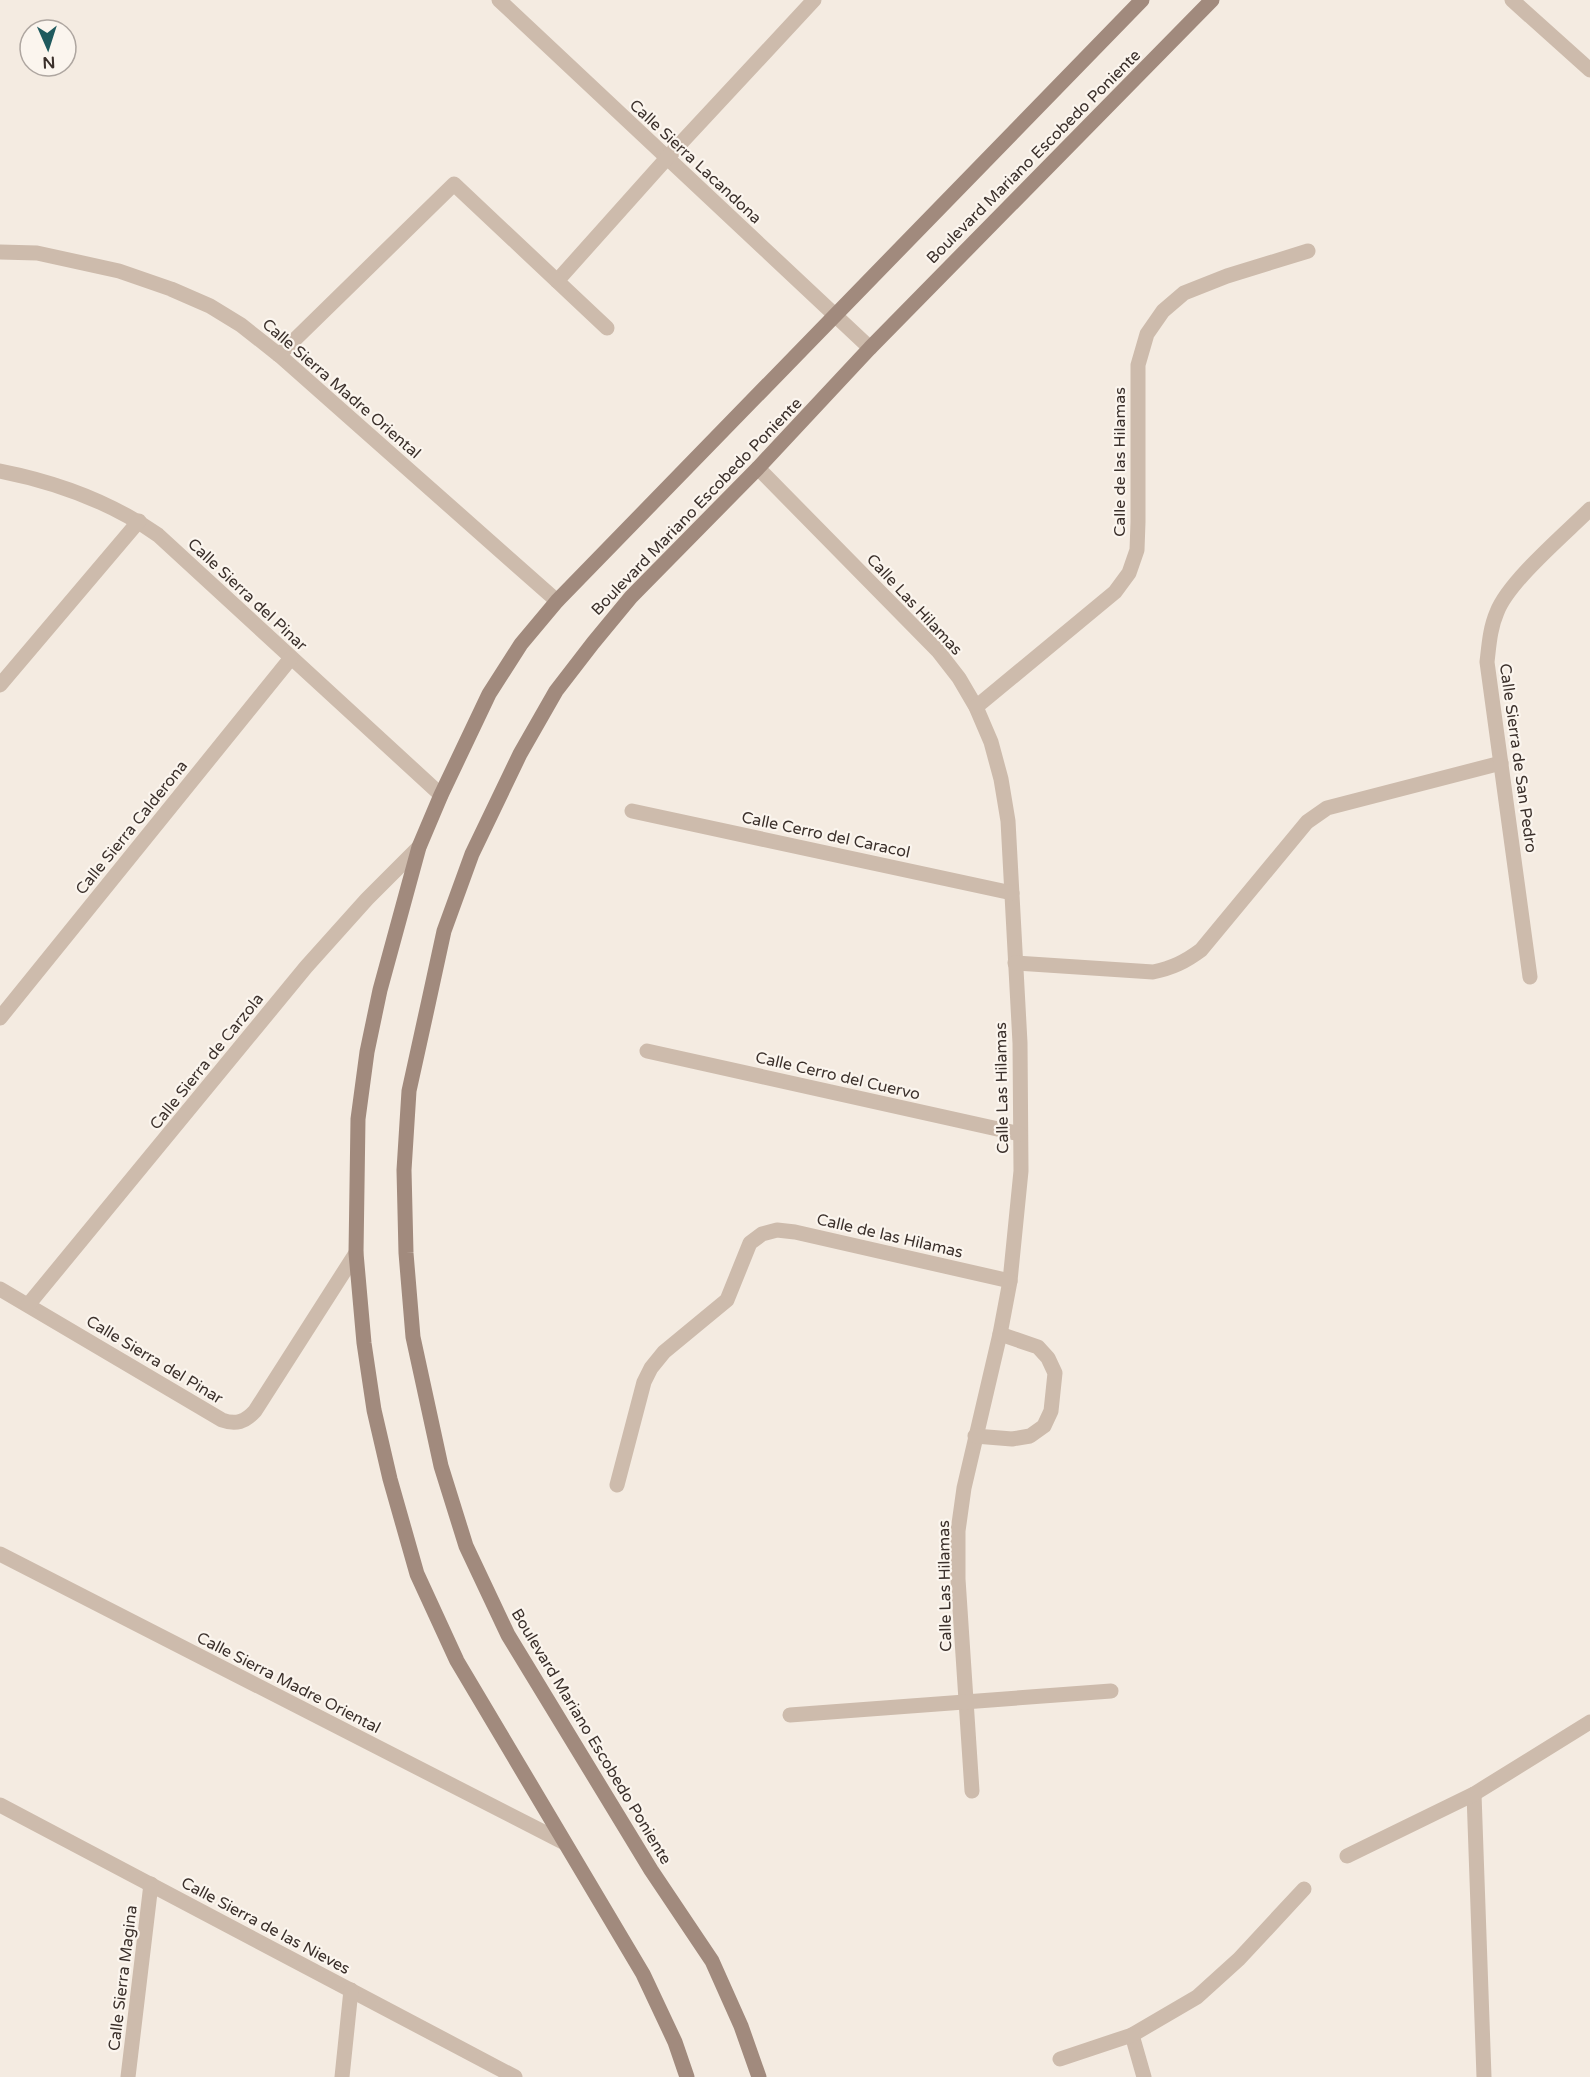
<svg xmlns="http://www.w3.org/2000/svg" width="1590" height="2077" font-family="'Varela Round',sans-serif">
<style>
.lines{fill:none;stroke-linecap:round;stroke-linejoin:round}
.street{stroke:#cdbbac;stroke-width:15}
.secondary{stroke:#a18a7d;stroke-width:15}
.labels{text-anchor:middle;stroke-width:4.5;stroke-linejoin:round;paint-order:stroke}
.street-label{font-size:16px;fill:#3b302b;stroke:#fbf5ee}
</style>
<rect width="100%" height="100%" fill="#f4ebe1"/>
<g class="lines">
<g class="street">
<polyline points="499,0 870,348"/>
<polyline points="1512,0 1590,70"/>
<polyline points="0,252 37,253 119,271 171,289 210,306 241,325 279,355 557,601"/>
<polyline points="557,281 667,158 814,0"/>
<polyline points="279,355 454,184 607,328"/>
<polyline points="758,468 938,651 959,678 976,707 991,742 1001,779 1008,821 1020,1043 1021,1171 1010,1281 1000,1334 964,1488 958,1531 958,1579 972,1791"/>
<path d="M0,471C56,482 111,502 158,535L441,795"/>
<polyline points="0,685 139,521"/>
<polyline points="976,707 1115,592 1129,573 1137,550 1138,522 1138,365 1147,334 1163,311 1184,293 1227,276 1308,251"/>
<polyline points="632,811 1012,893"/>
<path d="M1015,963L1153,972C1172,968 1185,962 1201,950L1307,822L1327,808L1501,763"/>
<path d="M1530,977L1487,662C1489,645 1490,628 1497,612C1509,581 1565,534 1590,509"/>
<polyline points="0,1018 291,658"/>
<polyline points="647,1051 1020,1134"/>
<path d="M0,1289L222,1420C236,1425 245,1422 255,1411L356,1253"/>
<polyline points="28,1305 306,967 367,899 419,847"/>
<polyline points="975,1436 1012,1439 1030,1436 1044,1426 1051,1411 1055,1373 1048,1358 1038,1347 1000,1334"/>
<polyline points="617,1485 644,1382 651,1368 664,1352 727,1300 750,1243 762,1234 777,1230 795,1232 1010,1281"/>
<polyline points="0,1554 563,1842"/>
<polyline points="790,1715 1111,1691"/>
<polyline points="1474,1794 1484,2077"/>
<polyline points="0,1805 515,2077"/>
<polyline points="1347,1856 1474,1794 1590,1722"/>
<polyline points="1132,2035 1144,2077"/>
<polyline points="1060,2059 1132,2035 1197,1997 1239,1959 1304,1889"/>
<polyline points="128,2077 151,1884"/>
<polyline points="342,2077 351,1990"/>
</g>
<g class="secondary">
<polyline points="687,2077 675,2042 643,1974 457,1661 417,1574 390,1479 374,1410 364,1343 356,1253 358,1119 367,1052 380,990 419,847 441,795 489,694 521,644 557,601 1142,0"/>
<polyline points="759,2077 741,2026 712,1961 651,1870 508,1635 466,1546 441,1466 413,1337 406,1253 404,1170 409,1091 429,1000 444,931 472,854 520,754 556,691 593,643 631,597 758,468 870,348 1212,0"/>
</g>
</g>
<g class="labels">
<g class="street-label">
<text transform="translate(1033 156) rotate(-45)" y="6">Boulevard Mariano Escobedo Poniente</text>
<text transform="translate(696 161) rotate(43)" y="6">Calle Sierra Lacandona</text>
<text transform="translate(342 388) rotate(41)" y="6">Calle Sierra Madre Oriental</text>
<text transform="translate(1119 462) rotate(-90)" y="6">Calle de las Hilamas</text>
<text transform="translate(696 506) rotate(-46)" y="6">Boulevard Mariano Escobedo Poniente</text>
<text transform="translate(248 594) rotate(43)" y="6">Calle Sierra del Pinar</text>
<text transform="translate(915 604) rotate(47)" y="6">Calle Las Hilamas</text>
<text transform="translate(1519 758) rotate(82)" y="6">Calle Sierra de San Pedro</text>
<text transform="translate(131 827) rotate(-51)" y="6">Calle Sierra Calderona</text>
<text transform="translate(826 834) rotate(12)" y="6">Calle Cerro del Caracol</text>
<text transform="translate(206 1061) rotate(-51)" y="6">Calle Sierra de Carzola</text>
<text transform="translate(838 1075) rotate(13)" y="6">Calle Cerro del Cuervo</text>
<text transform="translate(1001 1088) rotate(-91)" y="6">Calle Las Hilamas</text>
<text transform="translate(890 1235) rotate(13)" y="6">Calle de las Hilamas</text>
<text transform="translate(155 1359) rotate(31)" y="6">Calle Sierra del Pinar</text>
<text transform="translate(944 1586) rotate(-91)" y="6">Calle Las Hilamas</text>
<text transform="translate(289 1682) rotate(27)" y="6">Calle Sierra Madre Oriental</text>
<text transform="translate(592 1736) rotate(59)" y="6">Boulevard Mariano Escobedo Poniente</text>
<text transform="translate(266 1925) rotate(28)" y="6">Calle Sierra de las Nieves</text>
<text transform="translate(122 1978) rotate(-83)" y="6">Calle Sierra Magina</text>
</g>
</g>
<g transform="translate(48 48) rotate(177)"><circle r="28" fill="#fbf5ee" stroke="#aea6a0" stroke-width="1.5"/>
<path d="M0-4.5L10 22L0 15L-10 22Z" fill="#1f5a5e"/>
<text y="-9" font-size="16" font-weight="bold" text-anchor="middle" fill="#3b302b">N</text>
</g>
</svg>
